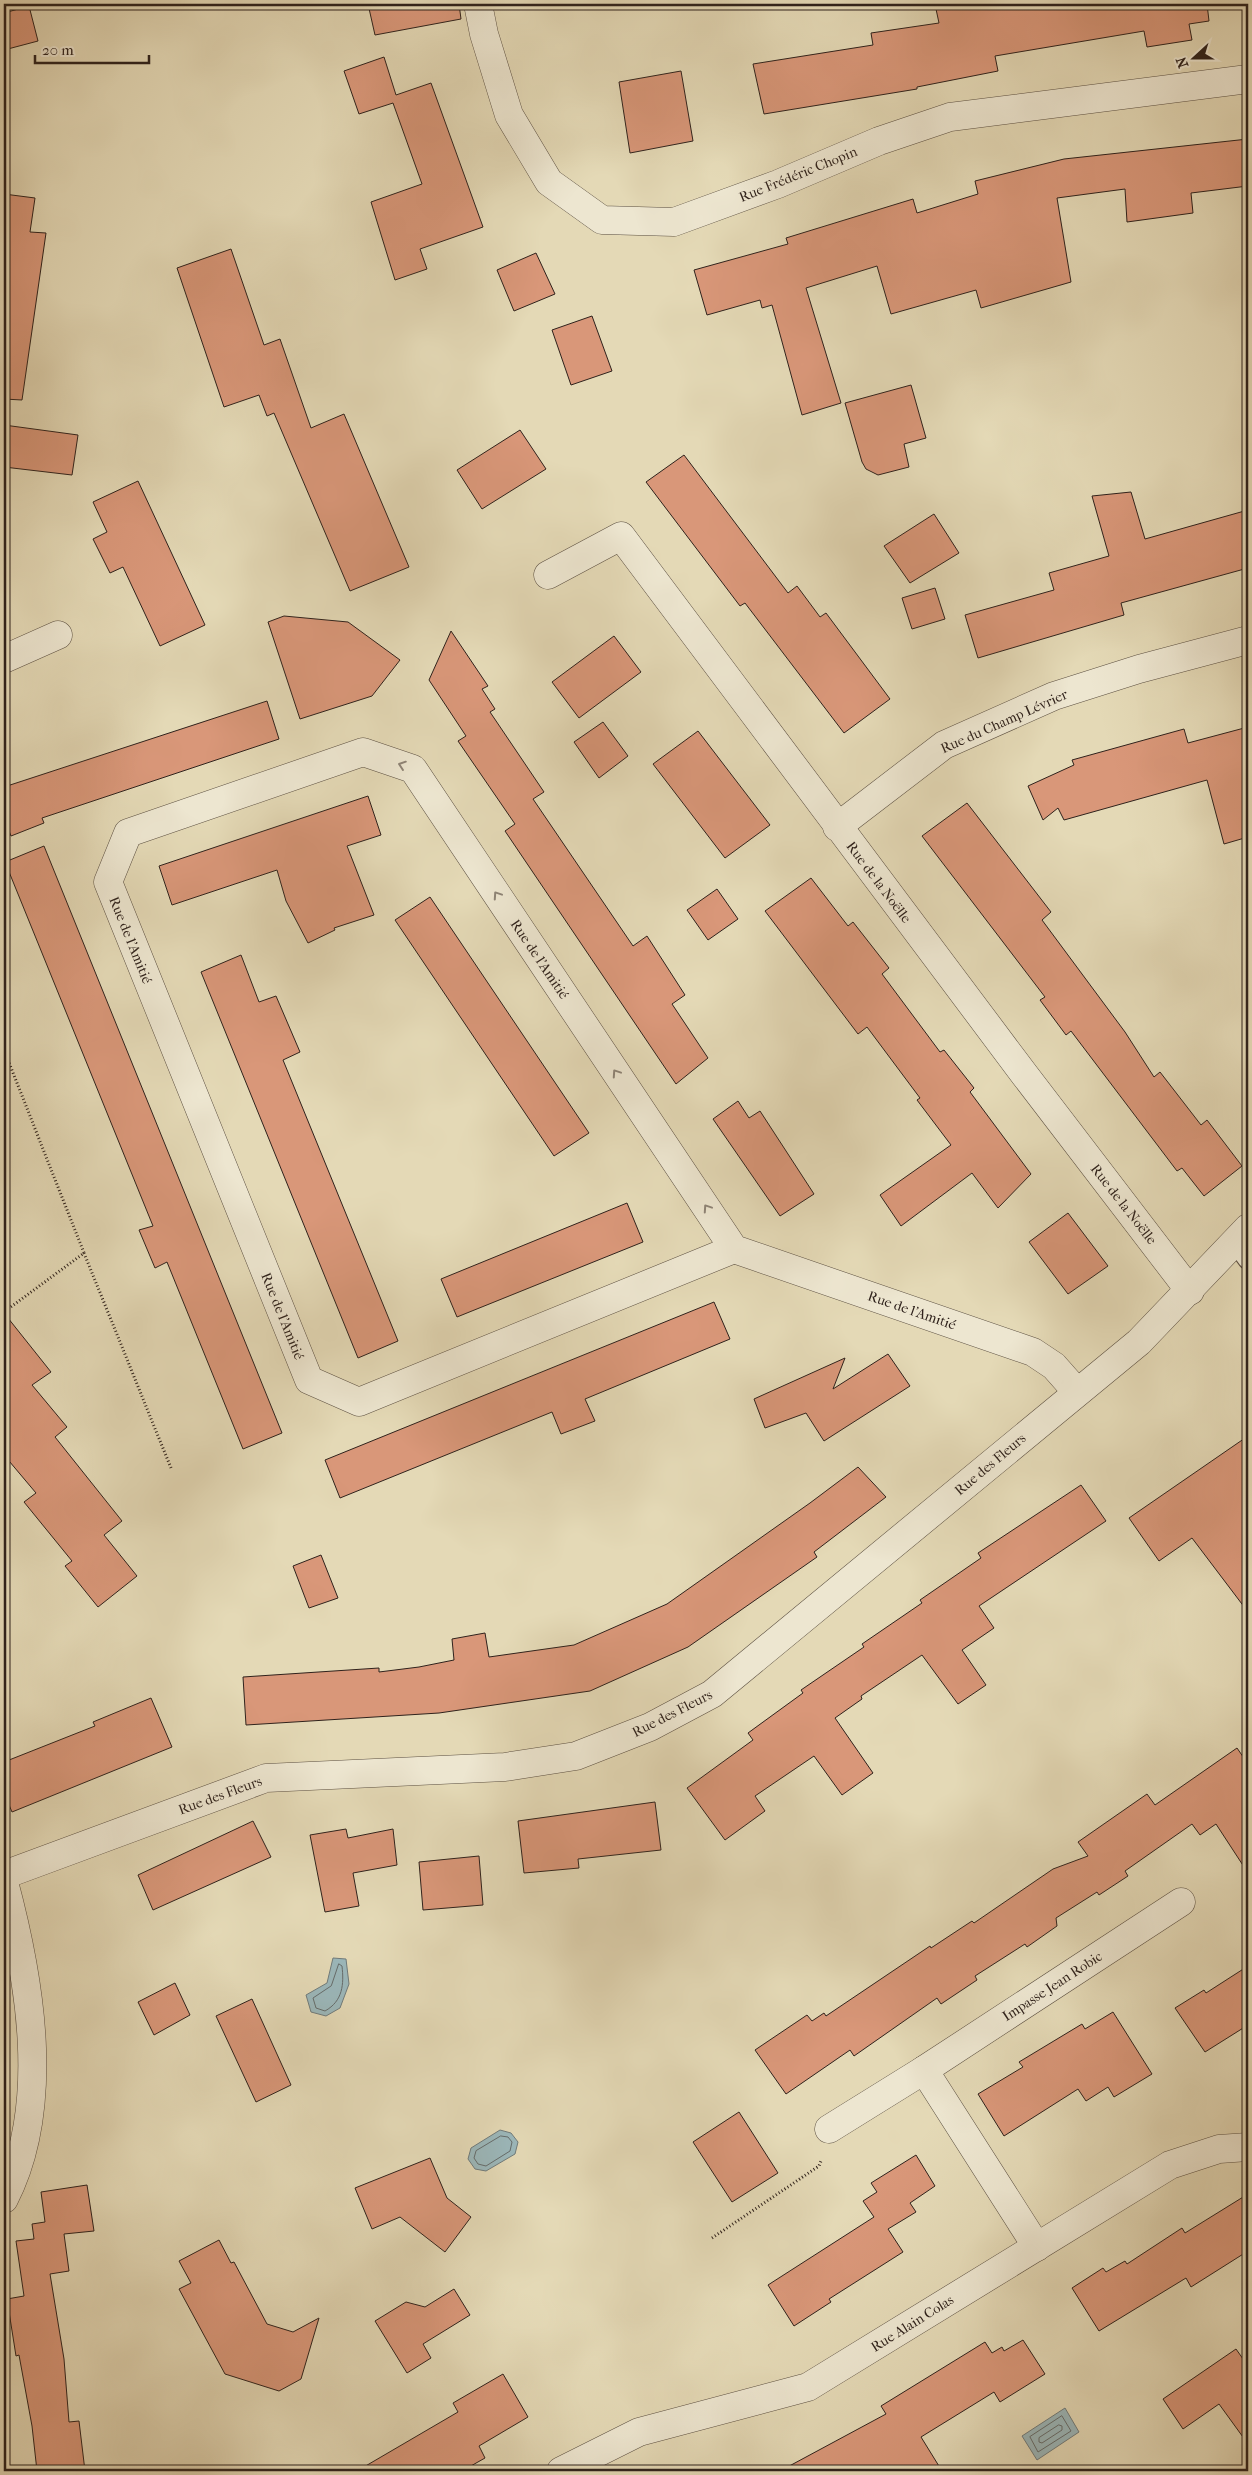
<svg xmlns="http://www.w3.org/2000/svg" width="1252" height="2475" font-family="'IM FELL French Canon',serif">
<style>
.water{fill:#9bb7ba;stroke:#707b7b}
.lines{fill:none;stroke-linecap:round;stroke-linejoin:round}
.shore{stroke:#656c6b;stroke-width:1}
.building{fill:#d99779;stroke:#2f221c}
.service-casing{stroke:#5c5042;stroke-width:22}
.minor-casing{stroke:#5c5042;stroke-width:29}
.path{stroke:#2f221c;stroke-width:3;stroke-dasharray:1 2.5;stroke-linecap:butt}
.service{stroke:#ede6d0;stroke-width:20}
.minor{stroke:#ede6d0;stroke-width:28}
.oneway{stroke:#8e8476}
.labels{text-anchor:middle;stroke-width:4.5;stroke-linejoin:round;paint-order:stroke}
.street-label{font-size:14px;fill:#2f221c;stroke:#ede6d0}
</style>
<rect width="100%" height="100%" fill="#e4d9b6"/>
<filter id="stains"><feTurbulence type="fractalNoise" baseFrequency=".004" numOctaves="4"/><feColorMatrix values="0 0 0 0 .2 0 0 0 0 .09 0 0 0 0 .02 0 0 0 .5 -.17"/></filter>
<radialGradient id="worn" r=".72"><stop offset=".6" stop-color="#630" stop-opacity="0"/><stop offset="1" stop-color="#630" stop-opacity=".3"/></radialGradient>
<g class="water">
<polygon points="333,1958 346,1959 349,1984 340,2008 326,2016 311,2012 306,1995 327,1983"/>
<polygon points="500,2130 511,2133 518,2142 515,2154 486,2171 475,2169 468,2159 471,2148"/>
<polygon points="1065,2408 1079,2432 1037,2460 1022,2436"/>
</g>
<g class="lines">
<g class="shore">
<path d="M339,1964L342,1966C344,1984 343,2001 325,2011L316,2008L313,1998L331,1986Z"/>
<polygon points="501,2136 508,2137 512,2142 510,2151 486,2166 478,2164 474,2158 476,2151"/>
<polygon points="1062,2416 1071,2431 1038,2452 1030,2437"/>
<polygon points="1059,2425 1062,2426 1062,2430 1042,2443 1039,2442 1039,2438"/>
</g>
</g>
<g class="building">
<polygon points="368,4 459,4 461,19 375,35"/>
<polygon points="967,4 1207,4 1209,21 1189,24 1192,40 1147,47 1144,31 995,56 998,71 917,87 917,89 764,114 753,64 873,45 871,33 939,23 936,9"/>
<polygon points="29,6 38,41 4,50 4,13"/>
<polygon points="384,57 396,95 431,83 483,227 420,249 427,269 395,280 371,202 422,184 393,103 359,114 344,71"/>
<polygon points="681,71 693,141 630,153 619,82"/>
<polygon points="1248,139 1248,186 1191,193 1193,213 1127,222 1125,189 1057,198 1071,282 981,308 976,290 891,314 877,266 806,288 841,403 802,415 772,305 762,308 760,300 707,315 694,270 788,244 786,238 913,199 917,213 978,194 975,181 1064,159"/>
<polygon points="4,194 35,198 30,232 46,233 22,400 4,399"/>
<polygon points="231,249 264,345 280,339 311,428 344,414 409,567 350,591 274,413 267,416 259,395 224,407 177,268"/>
<polygon points="536,253 555,294 514,311 497,270"/>
<polygon points="592,316 612,371 571,385 552,330"/>
<polygon points="911,385 926,438 904,444 909,467 878,475 866,469 862,462 845,403"/>
<polygon points="4,425 78,435 72,475 4,467"/>
<polygon points="520,430 546,469 482,509 457,470"/>
<polygon points="684,455 788,593 797,586 820,617 826,613 890,699 844,733 745,603 740,606 646,482"/>
<polygon points="138,481 205,625 160,646 123,567 110,573 93,539 107,532 93,502"/>
<polygon points="1131,492 1145,539 1248,510 1248,568 1121,603 1124,615 978,658 965,615 1054,590 1049,573 1109,556 1092,496"/>
<polygon points="934,514 959,553 910,583 884,546"/>
<polygon points="935,588 945,619 912,629 902,598"/>
<polygon points="284,616 348,622 400,660 372,696 300,719 268,622"/>
<polygon points="451,631 488,686 482,689 495,709 490,712 544,792 533,799 633,946 647,936 685,995 672,1004 708,1058 676,1084 505,831 515,824 458,741 466,736 429,680"/>
<polygon points="614,636 641,672 579,718 552,682"/>
<polygon points="267,701 279,739 42,818 44,823 11,836 4,818 4,787"/>
<polygon points="603,722 628,756 599,778 574,742"/>
<polygon points="1248,727 1248,837 1224,844 1207,780 1064,820 1058,808 1043,820 1028,786 1074,765 1072,760 1184,729 1188,743"/>
<polygon points="698,731 770,825 725,858 653,764"/>
<polygon points="368,796 381,835 347,846 374,915 334,928 335,930 308,943 286,901 277,870 172,905 159,866"/>
<polygon points="967,803 1051,912 1042,920 1125,1032 1154,1077 1160,1072 1201,1125 1207,1120 1242,1166 1204,1196 1182,1168 1177,1171 1071,1031 1066,1035 1040,1000 1045,997 922,836"/>
<polygon points="44,846 282,1433 243,1449 167,1262 155,1268 139,1230 153,1226 5,862"/>
<polygon points="811,878 848,926 853,922 889,968 882,974 940,1052 944,1050 974,1088 970,1092 1031,1174 998,1208 972,1173 901,1226 880,1195 951,1145 917,1100 920,1098 867,1027 858,1034 765,911"/>
<polygon points="717,889 738,919 708,940 687,910"/>
<polygon points="430,897 589,1133 554,1156 395,920"/>
<polygon points="241,955 259,1002 276,996 300,1052 283,1060 398,1341 358,1358 201,972"/>
<polygon points="738,1101 749,1118 760,1111 814,1194 780,1216 713,1119"/>
<polygon points="627,1203 643,1242 457,1317 441,1279"/>
<polygon points="1068,1213 1108,1266 1068,1294 1029,1242"/>
<polygon points="714,1302 730,1339 585,1399 595,1421 561,1434 552,1412 340,1498 325,1460"/>
<polygon points="4,1313 51,1372 32,1385 67,1427 55,1437 122,1521 104,1535 137,1576 98,1607 65,1566 72,1561 24,1502 36,1493 4,1455"/>
<polygon points="888,1354 910,1386 824,1441 806,1413 765,1428 754,1399 845,1358 833,1389"/>
<polygon points="1248,1436 1248,1612 1192,1538 1159,1561 1129,1518"/>
<polygon points="858,1467 886,1497 814,1552 817,1557 688,1647 590,1691 439,1713 246,1725 243,1677 379,1668 379,1672 419,1667 454,1660 452,1639 485,1633 489,1657 574,1645 667,1604 810,1503"/>
<polygon points="1081,1485 1106,1521 979,1606 994,1628 962,1650 986,1685 958,1704 922,1655 861,1696 862,1699 835,1718 873,1773 842,1795 814,1756 755,1796 765,1811 725,1840 687,1788 753,1740 748,1733 803,1693 801,1690 864,1647 862,1644 922,1603 920,1600 981,1558 978,1553"/>
<polygon points="321,1555 338,1598 309,1608 293,1566"/>
<polygon points="151,1698 172,1747 12,1812 4,1793 4,1762 95,1726 93,1722"/>
<polygon points="1237,1748 1248,1764 1248,1873 1216,1824 1200,1835 1192,1824 1125,1871 1128,1876 1099,1895 1097,1892 1056,1918 1057,1926 1027,1947 1025,1944 975,1976 977,1980 941,2004 937,1998 854,2056 850,2050 786,2094 755,2050 807,2015 812,2021 824,2013 826,2016 930,1946 931,1948 972,1921 974,1923 1053,1869 1088,1856 1078,1842 1147,1794 1155,1805"/>
<polygon points="655,1802 661,1850 578,1859 579,1868 524,1873 518,1821"/>
<polygon points="253,1821 271,1857 153,1910 138,1875"/>
<polygon points="346,1829 348,1838 393,1829 397,1865 353,1873 359,1906 325,1912 310,1835"/>
<polygon points="479,1856 483,1905 423,1910 419,1862"/>
<polygon points="1248,1966 1248,2025 1205,2052 1175,2008 1204,1990 1206,1993"/>
<polygon points="175,1983 190,2015 154,2035 138,2002"/>
<polygon points="252,1999 291,2085 256,2102 216,2016"/>
<polygon points="1113,2012 1152,2074 1114,2097 1108,2087 1086,2101 1078,2089 1004,2136 978,2094 1023,2067 1019,2062 1082,2024 1085,2029"/>
<polygon points="739,2112 778,2173 732,2202 693,2142"/>
<polygon points="916,2155 935,2186 910,2203 916,2212 888,2229 903,2252 829,2299 831,2302 794,2326 768,2285 874,2217 863,2201 877,2192 871,2183"/>
<polygon points="430,2158 447,2198 471,2217 445,2252 400,2217 372,2229 355,2188"/>
<polygon points="87,2185 94,2231 64,2234 69,2271 50,2274 64,2359 69,2422 79,2421 85,2471 37,2471 32,2426 19,2355 16,2356 7,2299 24,2296 16,2241 34,2239 32,2224 45,2222 41,2192"/>
<polygon points="1248,2194 1248,2251 1191,2287 1186,2278 1099,2331 1072,2288 1103,2268 1106,2272 1125,2261 1127,2264 1182,2228 1185,2233"/>
<polygon points="219,2240 231,2263 234,2262 267,2324 293,2332 319,2318 301,2379 279,2391 225,2374 179,2289 191,2283 179,2261"/>
<polygon points="454,2289 470,2315 423,2344 431,2358 407,2373 375,2321 406,2302 425,2307"/>
<polygon points="1023,2340 1045,2374 1000,2402 994,2392 921,2437 942,2471 780,2471 886,2414 881,2406 985,2342 992,2353 1002,2347 1004,2351"/>
<polygon points="1236,2349 1248,2366 1248,2444 1219,2404 1183,2429 1163,2399"/>
<polygon points="503,2374 528,2417 479,2446 485,2458 462,2471 357,2471 458,2412 453,2403"/>
</g>
<g class="lines">
<defs>
<polyline id="service" points="1235,1241 1248,1259"/>
<g id="minor">
<polyline points="478,4 484,34 509,115 549,182 602,220 674,222 778,184 879,141 950,117 1248,79"/>
<polyline points="548,575 621,536 1024,1074 1190,1291"/>
<polyline points="4,659 58,635"/>
<polyline points="837,827 944,745 1054,696 1139,669 1248,640"/>
<polyline points="734,1249 359,1402 309,1380 108,882 128,833 363,752 413,769 734,1249 1033,1352 1054,1366 1077,1392"/>
<polyline points="4,1875 266,1778 505,1767 576,1756 650,1727 712,1694 1139,1342 1248,1228"/>
<path d="M4,1882C30,1979 52,2106 4,2199"/>
<polyline points="829,2129 924,2070"/>
<polyline points="1037,2247 924,2070 1181,1902"/>
<polyline points="561,2471 639,2432 808,2387 1170,2165 1219,2149 1248,2147"/>
</g>
</defs>
<use href="#service" class="service-casing"/>
<use href="#minor" class="minor-casing"/>
<g class="path">
<polyline points="4,1050 84,1253 4,1312"/>
<polyline points="84,1253 171,1468"/>
<polyline points="712,2238 819,2166 821,2161"/>
</g>
<use href="#service" class="service"/>
<use href="#minor" class="minor"/>
</g>
<defs><path id="oneway-chevron" d="M-2-3.5L2.5 0L-2 3.5" fill="none" stroke-width="1.6" stroke-linecap="round" stroke-linejoin="round" transform="scale(1.25)"/></defs>
<g class="oneway">
<use href="#oneway-chevron" transform="translate(402 765) rotate(-161)"/>
<use href="#oneway-chevron" transform="translate(497 895) rotate(-124)"/>
<use href="#oneway-chevron" transform="translate(616 1073) rotate(-124)"/>
<use href="#oneway-chevron" transform="translate(707 1208) rotate(-124)"/>
</g>
<g class="labels">
<g class="street-label">
<text transform="translate(798 174) rotate(-22)" y="5">Rue Frédéric Chopin</text>
<text transform="translate(1004 721) rotate(-24)" y="5">Rue du Champ Lévrier</text>
<text transform="translate(879 882) rotate(53)" y="5">Rue de la Noëlle</text>
<text transform="translate(131 940) rotate(68)" y="5">Rue de l'Amitié</text>
<text transform="translate(540 959) rotate(56)" y="5">Rue de l'Amitié</text>
<text transform="translate(1124 1204) rotate(52)" y="5">Rue de la Noëlle</text>
<text transform="translate(912 1310) rotate(19)" y="5">Rue de l'Amitié</text>
<text transform="translate(283 1316) rotate(68)" y="5">Rue de l'Amitié</text>
<text transform="translate(990 1464) rotate(-40)" y="5">Rue des Fleurs</text>
<text transform="translate(672 1713) rotate(-27)" y="5">Rue des Fleurs</text>
<text transform="translate(220 1795) rotate(-20)" y="5">Rue des Fleurs</text>
<text transform="translate(1052 1986) rotate(-33)" y="5">Impasse Jean Robic</text>
<text transform="translate(912 2323) rotate(-32)" y="5">Rue Alain Colas</text>
</g>
</g>
<rect width="1252" height="2475" fill="none" stroke="#e4d9b6" stroke-width="20"/>
<rect x="5" y="5" width="1242" height="2465" fill="none" stroke="#2f221c" stroke-width="2.5"/>
<rect x="10" y="10" width="1232" height="2455" fill="none" stroke="#2f221c"/>
<g transform="translate(1194 58) rotate(249)" stroke="#ede6d0" stroke-width="4" paint-order="stroke">
<path d="M0-4L9 19L0 12L-9 19Z" fill="#2f221c"/>
<text y="-8" font-size="14" font-weight="bold" text-anchor="middle" fill="#2f221c">N</text>
</g>
<path d="M35 55v8h114v-8" fill="none" stroke="#2f221c" stroke-width="2.5"/>
<text x="42" y="55" font-size="15" fill="#2f221c" stroke="#ede6d0" stroke-width="4" paint-order="stroke">20 m</text>
<rect width="100%" height="100%" filter="url(#stains)"/>
<rect width="100%" height="100%" fill="url(#worn)"/>
</svg>
